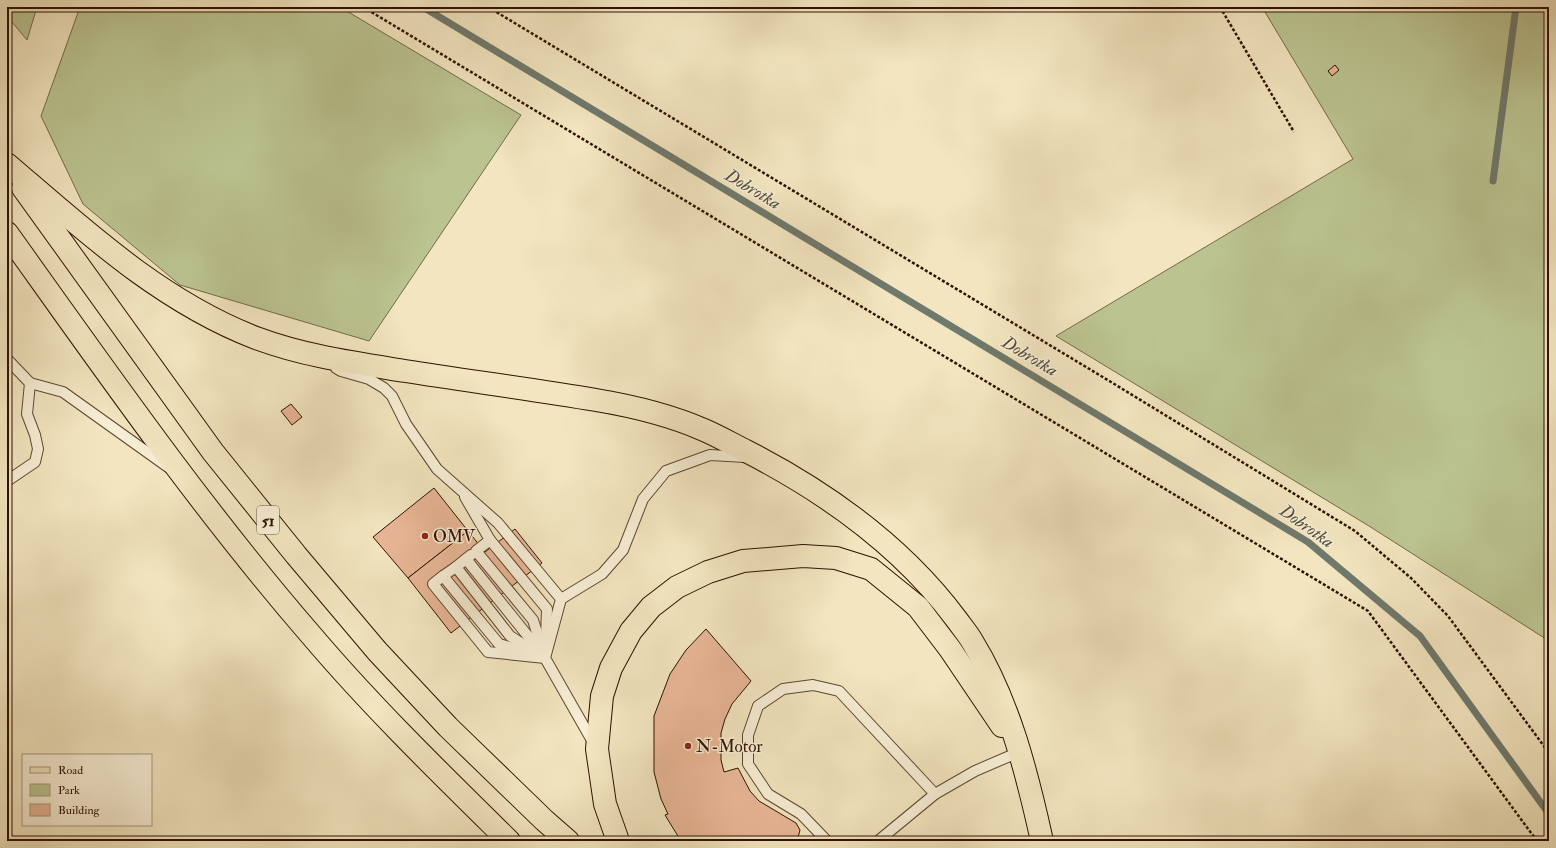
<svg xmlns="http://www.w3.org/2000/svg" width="1556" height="848" font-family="'IM FELL Double Pica',serif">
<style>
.green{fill:#bbc491;stroke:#746a48}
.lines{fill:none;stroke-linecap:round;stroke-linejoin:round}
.stream{stroke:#6f796c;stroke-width:7}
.building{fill:#e8b696;stroke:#2e1100}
.lane-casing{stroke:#5f4630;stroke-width:12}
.primary-casing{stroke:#2e1100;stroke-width:24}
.path{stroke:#2e1100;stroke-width:2.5;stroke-dasharray:3 2;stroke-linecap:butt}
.lane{stroke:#f7eed5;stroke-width:10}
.primary{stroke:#f2e5bf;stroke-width:22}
.poi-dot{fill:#8f2418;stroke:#f7eed5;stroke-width:1.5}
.labels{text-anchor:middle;stroke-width:3;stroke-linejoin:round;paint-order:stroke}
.shield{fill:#f7eed5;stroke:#6a5340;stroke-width:1}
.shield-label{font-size:16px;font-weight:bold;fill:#2e1100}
.poi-label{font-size:17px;fill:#2e1100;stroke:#f7eed5;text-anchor:start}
.water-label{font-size:18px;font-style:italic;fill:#544e3f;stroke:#f7eed5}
</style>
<rect width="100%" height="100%" fill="#f2e5bf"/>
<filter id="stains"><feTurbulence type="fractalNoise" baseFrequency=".005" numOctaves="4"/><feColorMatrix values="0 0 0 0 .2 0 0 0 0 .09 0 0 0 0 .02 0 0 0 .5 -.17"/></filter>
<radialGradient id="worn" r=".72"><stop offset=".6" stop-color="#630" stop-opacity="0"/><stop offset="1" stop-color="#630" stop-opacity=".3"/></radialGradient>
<g class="green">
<polygon points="7,7 37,7 27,40 7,16"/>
<polygon points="80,7 340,7 521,115 369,341 180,285 83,204 41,116"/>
<polygon points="1262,7 1549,7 1549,641 1369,526 1056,336 1353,159"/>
</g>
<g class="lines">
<g class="stream">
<polyline points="423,7 1308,542 1420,636 1549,814"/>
<polyline points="1493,181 1516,7"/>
</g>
</g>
<g class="building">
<polygon points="1335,65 1339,70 1332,76 1328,71"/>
<polygon points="291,404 302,417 292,425 281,411"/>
<polygon points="434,488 468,531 408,578 373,537"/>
<polygon points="515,529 542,563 451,633 408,578 468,531 485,552"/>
<polygon points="706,629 751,681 732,704 725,719 721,733 721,760 724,772 738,768 750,791 759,801 796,823 800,830 797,841 681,841 665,815 668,814 661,799 654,772 654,716 670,674 686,650"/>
</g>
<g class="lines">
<defs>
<g id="lane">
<polyline points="7,359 30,383 63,392 168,467"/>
<polyline points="336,368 341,371 369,379 384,388 392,396 406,424 437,469 498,523 561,599 545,658 594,744"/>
<polyline points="7,481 35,462 38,449 35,435 27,414 30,383"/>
<polyline points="465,497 490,540 547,609 546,638"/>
<polyline points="490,540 476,551 533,620 545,658"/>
<polyline points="471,555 466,559 540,651"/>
<polyline points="466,559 456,567 510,636 543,657"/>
<polyline points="456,567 443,576 499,644 522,651"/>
<polyline points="443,576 433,584 488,652 545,658"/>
<polyline points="561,599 602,574 623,550 643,499 666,471 710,455 745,457"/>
<polyline points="827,841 801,814 768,794 748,764 748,735 758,706 783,689 813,685 839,691 935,794"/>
<polyline points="878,841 935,794 975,771 1019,752"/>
</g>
<g id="primary">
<path d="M7,164C84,230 160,301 256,338C304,356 355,363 405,371C468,381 532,389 596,400C632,406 670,415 704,430C718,436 732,444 746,451C826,492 903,547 957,620C962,627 968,634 972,641C1009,701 1027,773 1042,841"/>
<polyline points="23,188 213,452 296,555 377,651 448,727 544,820 568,841"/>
<path d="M7,233C105,370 201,508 311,635C373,708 441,774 509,841"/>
<polyline points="618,841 605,804 597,749 602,696 611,668 631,631 651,607 677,587 708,572 743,561 803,556 836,558 871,569 918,607 950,649 1002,726"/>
</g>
</defs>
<use href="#lane" class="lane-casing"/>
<use href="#primary" class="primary-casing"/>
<g class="path">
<polyline points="363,7 1368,611 1537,841"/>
<polyline points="488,7 1111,382 1355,531 1411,578 1448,616 1549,753"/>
<polyline points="1220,7 1294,132"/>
</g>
<use href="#lane" class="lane"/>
<use href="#primary" class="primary"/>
</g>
<g class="poi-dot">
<circle cx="425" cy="536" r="4"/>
<circle cx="688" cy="746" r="4"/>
</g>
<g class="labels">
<rect class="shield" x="257" y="506" width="22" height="28" rx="3"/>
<g class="shield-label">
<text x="268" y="526">51</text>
</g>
<g class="poi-label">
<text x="433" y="542">OMV</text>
<text x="696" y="752">N-Motor</text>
</g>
<g class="water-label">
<text transform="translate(753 189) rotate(31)" y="6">Dobrotka</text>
<text transform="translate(1030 356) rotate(31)" y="6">Dobrotka</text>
<text transform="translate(1307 526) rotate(35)" y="6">Dobrotka</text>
</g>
</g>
<rect width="1556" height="848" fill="none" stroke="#f2e5bf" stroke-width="24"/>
<rect x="8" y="8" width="1540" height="832" fill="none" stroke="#2e1100" stroke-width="2"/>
<rect x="12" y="12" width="1532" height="824" fill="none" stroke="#2e1100"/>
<rect x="22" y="754" width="130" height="72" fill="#f7eed5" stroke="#a79680"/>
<rect x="30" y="767" width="20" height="6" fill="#f2e5bf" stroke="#a79680"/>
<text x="58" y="774" font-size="12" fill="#2e1100">Road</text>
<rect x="30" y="784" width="20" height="12" fill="#bbc491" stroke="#a79680"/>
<text x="58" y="794" font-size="12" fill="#2e1100">Park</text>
<rect x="30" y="804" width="20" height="12" fill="#e8b696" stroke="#a79680"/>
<text x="58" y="814" font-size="12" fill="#2e1100">Building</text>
<rect width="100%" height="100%" filter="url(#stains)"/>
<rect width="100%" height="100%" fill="url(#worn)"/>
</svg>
